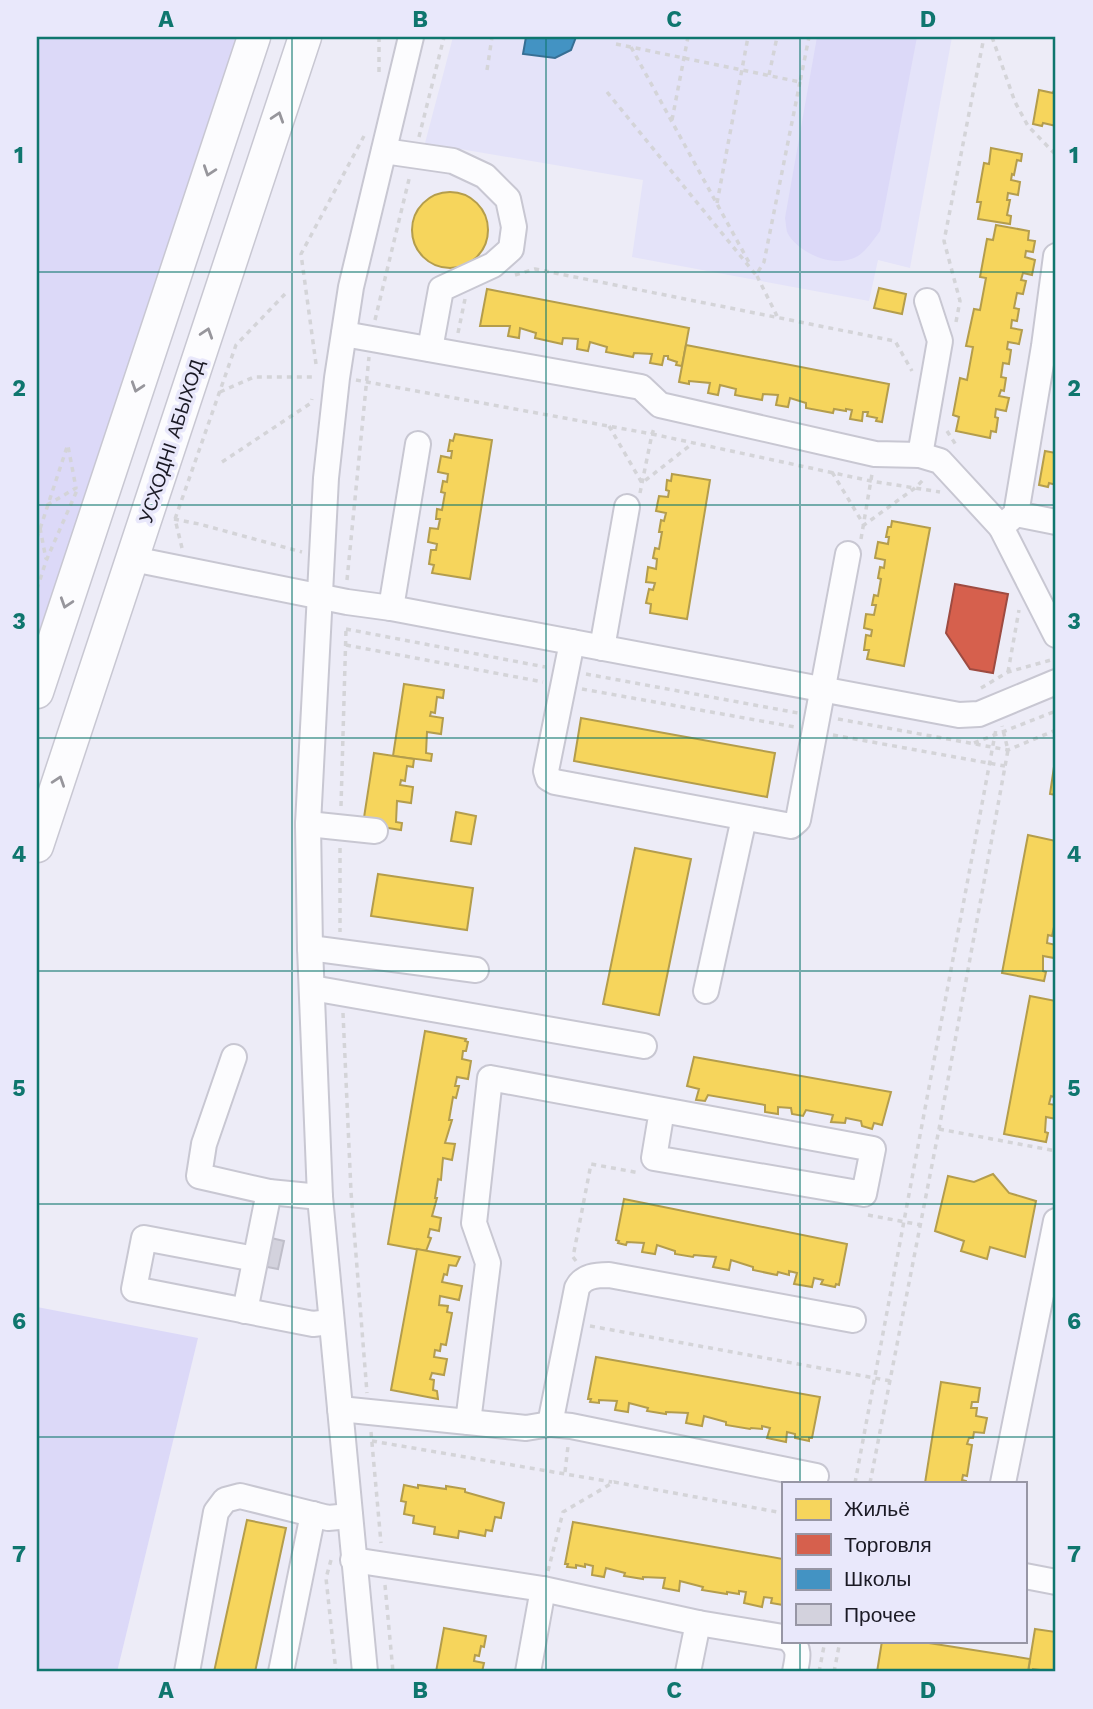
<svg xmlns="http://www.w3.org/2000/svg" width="1093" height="1709" font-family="'Work Sans',sans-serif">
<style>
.built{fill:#e4e3f9}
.green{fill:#dcd9f8}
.homes{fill:#f6d55c;stroke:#b49d4c;stroke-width:2}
.shops{fill:#d6604d;stroke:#9e4b41;stroke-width:2}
.schools{fill:#4393c3;stroke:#376f94;stroke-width:2}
.building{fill:#d3d2dd;stroke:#bfbec9;stroke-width:2}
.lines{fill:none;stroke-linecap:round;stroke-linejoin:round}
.minor-casing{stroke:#c8c7d2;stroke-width:28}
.major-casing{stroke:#c8c7d2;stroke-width:35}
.path{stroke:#d4d4d8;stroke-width:3.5;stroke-dasharray:5 5;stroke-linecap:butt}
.minor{stroke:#fcfcfe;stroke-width:24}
.major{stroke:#fcfcfe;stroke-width:32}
.oneway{stroke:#97969c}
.grid{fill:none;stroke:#0f766e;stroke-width:2;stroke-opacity:0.55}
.labels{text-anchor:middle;stroke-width:7;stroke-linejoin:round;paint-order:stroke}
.street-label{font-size:19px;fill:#1b1a25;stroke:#e9e8fb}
.neatline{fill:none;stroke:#0f766e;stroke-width:2.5}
.grid-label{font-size:23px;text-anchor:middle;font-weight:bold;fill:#0f766e}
</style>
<rect width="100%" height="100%" fill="#edecf7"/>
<polygon class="built" points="453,37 952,37 910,268 878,260 869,301 632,257 643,180 425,143"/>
<g class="green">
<polygon points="37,37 237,37 37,639"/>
<path d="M817,37H917L880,231C874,239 867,250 858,256C836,269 801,255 788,234C786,230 786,223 785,218Z"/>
<polygon points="37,1307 198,1338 117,1672 37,1672"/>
</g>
<g class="homes">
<polygon points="1039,90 1053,93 1054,90 1056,90 1056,126 1043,123 1042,126 1033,124"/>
<polygon points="991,148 1022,154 1021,161 1017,160 1014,175 1012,174 1011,180 1020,182 1018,195 1008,193 1007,200 1010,200 1007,215 1011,216 1010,224 978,219 981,202 977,202 984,163 989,164"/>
<circle cx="450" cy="230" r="38"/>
<polygon points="996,225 1029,231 1028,240 1035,241 1033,252 1026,251 1025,257 1035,260 1032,275 1023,273 1021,280 1026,281 1023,294 1017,293 1014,308 1019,309 1017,321 1012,320 1011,328 1022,330 1019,344 1008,342 1007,349 1011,350 1009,364 1003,363 1001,377 1006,378 1004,391 1001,390 999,396 1009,398 1006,411 996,409 995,417 998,418 996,432 991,431 990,438 956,431 959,417 953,415 960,378 967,380 973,347 966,346 974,309 980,310 986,278 980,277 987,239 993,240"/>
<polygon points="879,288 906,294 902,314 874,308"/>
<polygon points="487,289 689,328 682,366 676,365 677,362 668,359 668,356 664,356 662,365 650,363 652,354 634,353 633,357 606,352 607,347 590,342 588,351 577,349 578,339 563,338 562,344 535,338 536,333 520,328 519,338 508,336 510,326 480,326"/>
<polygon points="686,345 889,384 882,422 876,421 877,418 867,416 868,412 863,412 862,421 850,419 852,410 846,409 846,411 834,409 833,413 806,408 806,403 790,398 788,407 776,405 778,395 763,394 762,400 735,395 736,389 720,385 718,395 708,393 710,383 689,381 689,384 679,382"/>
<polygon points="455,434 492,440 470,579 432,573 434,565 429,564 431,550 436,550 437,544 428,542 430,528 438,529 440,519 436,519 437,509 442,510 445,493 441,492 443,481 447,482 448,474 438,472 441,456 451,458 452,451 448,451 450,440 453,441"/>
<polygon points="1045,451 1056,453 1056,485 1049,483 1048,487 1039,485"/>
<polygon points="672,474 710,480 687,619 650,613 651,604 646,603 649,589 653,590 655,583 646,582 648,567 656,569 657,559 653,558 655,548 659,549 662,532 659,532 661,520 664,521 666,513 656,511 659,496 668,497 669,491 666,490 667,480 671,481"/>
<polygon points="892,521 930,528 904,666 867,659 869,650 864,650 866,635 871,636 872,630 864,628 866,614 874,615 876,605 872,605 874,595 878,596 881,579 878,578 880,567 884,568 885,560 875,558 878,542 888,544 889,537 886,537 888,527 891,527"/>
<polygon points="404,684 444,690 443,698 437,697 435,713 431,712 430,716 443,718 441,734 427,732 426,753 432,754 431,761 393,756"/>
<polygon points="581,718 775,753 767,797 574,761"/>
<polygon points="374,753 414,759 413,767 407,766 405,781 401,780 400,785 413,787 411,803 397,801 396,822 402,823 401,830 363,824"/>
<polygon points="1056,753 1056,795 1050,794"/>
<polygon points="456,812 476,816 471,844 451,841"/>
<polygon points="1028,835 1056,841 1056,928 1054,927 1052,936 1048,935 1047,943 1056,945 1056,949 1054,958 1043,956 1043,971 1046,972 1044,981 1002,973"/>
<polygon points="635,848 691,859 659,1015 603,1004"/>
<polygon points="378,874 473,888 467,930 371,916"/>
<polygon points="1030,996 1056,1001 1056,1088 1054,1097 1051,1096 1049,1104 1056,1105 1056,1119 1046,1117 1045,1132 1048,1133 1046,1142 1004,1134"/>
<polygon points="425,1031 466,1039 465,1041 468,1042 466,1051 463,1051 462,1059 471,1061 468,1079 457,1077 455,1086 459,1086 456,1098 453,1097 449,1120 452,1120 445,1143 455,1144 452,1160 443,1158 441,1180 438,1179 435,1198 437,1198 432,1216 441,1218 439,1231 430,1229 428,1237 431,1238 426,1251 388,1244"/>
<polygon points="694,1057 891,1092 882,1125 874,1123 872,1129 862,1126 861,1121 846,1118 845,1123 831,1122 833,1115 806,1110 803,1116 792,1114 791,1108 778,1107 778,1114 765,1112 765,1105 708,1095 705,1101 696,1100 699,1089 687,1086"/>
<polygon points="993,1174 1009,1193 1036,1201 1025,1257 990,1247 987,1259 961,1251 964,1241 935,1231 948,1176 974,1182"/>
<polygon points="624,1199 847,1244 839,1285 836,1284 835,1287 821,1284 823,1280 814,1278 812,1287 794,1284 797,1273 789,1271 789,1275 778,1272 777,1275 753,1270 753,1267 731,1260 729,1270 713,1267 716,1257 694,1255 693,1257 675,1254 675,1251 657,1245 655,1254 642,1252 644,1243 627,1242 626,1245 618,1243 619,1241 616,1240"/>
<polygon points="417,1249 460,1257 456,1266 449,1265 447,1275 444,1274 442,1282 462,1286 459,1300 440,1296 439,1305 448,1306 447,1312 452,1313 446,1345 441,1344 440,1351 435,1350 434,1357 447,1359 444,1375 432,1373 430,1379 434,1380 433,1390 437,1391 438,1399 391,1390"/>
<polygon points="596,1357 820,1397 812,1438 809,1438 809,1441 795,1438 795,1434 787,1432 786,1442 767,1438 770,1428 762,1426 762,1429 751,1428 750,1429 726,1425 726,1422 704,1416 702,1426 686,1423 688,1413 666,1412 666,1414 647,1411 648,1408 629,1403 628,1412 615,1410 617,1401 599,1400 599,1403 590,1402 591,1399 588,1399"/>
<polygon points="941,1382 980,1388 978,1402 972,1402 971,1408 977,1408 976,1416 987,1418 984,1433 974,1432 973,1438 969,1438 967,1444 972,1445 967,1476 963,1475 962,1480 966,1481 966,1483 925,1483"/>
<polygon points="404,1485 418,1488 418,1485 446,1489 446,1486 465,1489 465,1492 504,1503 501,1518 495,1517 492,1531 486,1530 485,1536 459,1531 458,1538 434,1534 435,1527 413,1523 414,1516 404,1514 406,1502 401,1501"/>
<polygon points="247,1520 286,1528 278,1565 255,1672 214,1672"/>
<polygon points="573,1522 783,1559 783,1605 771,1603 772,1598 764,1597 762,1607 744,1603 746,1592 739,1591 739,1594 727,1592 727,1594 702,1590 703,1587 680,1581 679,1591 663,1588 665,1578 643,1577 643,1579 624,1576 625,1573 606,1568 604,1577 592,1575 593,1566 585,1564 585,1567 576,1565 576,1568 567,1567 568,1564 565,1564"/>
<polygon points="444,1628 486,1636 484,1647 481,1646 479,1656 475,1655 474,1661 484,1663 482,1672 436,1672"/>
<polygon points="1035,1629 1056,1632 1056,1672 1033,1669 1032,1672 1028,1672"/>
<polygon points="882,1641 916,1641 1030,1659 1028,1672 877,1672"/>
</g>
<polygon class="shops" points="955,584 1008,594 993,673 970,669 946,633"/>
<polygon class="schools" points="526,37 576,37 571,50 555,58 523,54"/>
<polygon class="building" points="267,1237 284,1241 278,1269 262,1266"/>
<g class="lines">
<defs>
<g id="minor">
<polyline points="384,151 453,161 485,176 508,199 514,227 511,249 493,265 441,289 430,349"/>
<polyline points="1056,256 1044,346 1016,514 1001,527 1056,635"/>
<polyline points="344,334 641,387 660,405 875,454 920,455 940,461 1001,527"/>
<polyline points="920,455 940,341 927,301"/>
<polyline points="1016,514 1056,522"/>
<polyline points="133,559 347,602 391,608 959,715 979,714 1056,682"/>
<polyline points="391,608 418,444"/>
<polyline points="572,642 546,771 548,778 555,782 791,826 798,820 848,554"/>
<polyline points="602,648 627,507"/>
<polyline points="308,824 375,831"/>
<polyline points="310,948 476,970"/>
<polyline points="312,988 644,1046"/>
<polyline points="706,991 744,818"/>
<polyline points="234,1057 204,1144 199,1176 269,1192 320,1197"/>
<polyline points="255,1259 144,1238 134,1289 313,1324 330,1322"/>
<polyline points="245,1311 269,1192"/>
<polyline points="340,1409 468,1422 488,1263 474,1223 490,1078 873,1149 864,1194 654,1158 662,1110"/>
<polyline points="468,1422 526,1428 550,1424 571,1426 816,1476"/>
<path d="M550,1424L577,1288C583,1276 596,1275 609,1275L853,1320"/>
<polyline points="1003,1483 1056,1221"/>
<polyline points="353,1560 543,1589 698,1623 688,1672"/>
<polyline points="1025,1576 1056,1582"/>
<polyline points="698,1623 783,1637"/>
<path d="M791,1641C801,1650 797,1660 795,1672"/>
<polyline points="187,1672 216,1512 225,1500 240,1496 328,1518 350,1516"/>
<polyline points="281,1672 313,1514"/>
<polyline points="365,1672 320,1197 310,948 308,824 326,478 337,378 351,287 411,37"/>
<polyline points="528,1672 543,1589"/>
</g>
<g id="major">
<polyline points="37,692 254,37"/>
<polyline points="37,846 305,37"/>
</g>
</defs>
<use href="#minor" class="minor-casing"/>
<use href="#major" class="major-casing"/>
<g class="path">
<polyline points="379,37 379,73"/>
<polyline points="992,37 1015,102 1028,126 1056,155"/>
<polyline points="616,44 800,82 809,37"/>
<polyline points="631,47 751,266"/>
<polyline points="487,70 492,37"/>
<polyline points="769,75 777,37"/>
<polyline points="607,92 756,275 764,262 800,82"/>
<polyline points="672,120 688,37"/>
<polyline points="419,137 444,37"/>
<polyline points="717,203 748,37"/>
<polyline points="515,275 535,269 895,341 912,371"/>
<polyline points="757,276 777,316"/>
<polyline points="375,320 410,175"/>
<polyline points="956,322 960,301 944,241 984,37"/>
<polyline points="458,333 465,299"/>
<polyline points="316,364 301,254 364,136"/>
<polyline points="356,380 652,434 655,426"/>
<polyline points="220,392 254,377 316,377"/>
<polyline points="609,426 642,483 693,443"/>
<polyline points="947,431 956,445"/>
<polyline points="222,462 311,403 312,399"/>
<polyline points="832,472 864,525 915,488 925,478"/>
<polyline points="640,493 652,434 871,481 940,492"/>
<polyline points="47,505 76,488 68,446"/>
<polyline points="174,519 199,524 302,552"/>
<polyline points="40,528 46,559"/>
<polyline points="37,538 68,444"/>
<polyline points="861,539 872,474"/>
<polyline points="182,548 175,519 236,345 285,294"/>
<polyline points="347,580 369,357"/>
<polyline points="37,589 46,561 78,488"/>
<polyline points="346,629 545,667"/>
<polyline points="346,645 543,682"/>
<polyline points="1008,672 1019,610"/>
<polyline points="586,674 798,713"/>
<polyline points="981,688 1008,672 1051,660"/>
<polyline points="582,689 795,727"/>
<polyline points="838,719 1008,750 1056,730"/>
<polyline points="833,735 1005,766"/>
<polyline points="974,743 1056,711"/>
<polyline points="341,806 346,629"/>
<polyline points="340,848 340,932"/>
<polyline points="343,1013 351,1192 367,1393"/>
<polyline points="939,1129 1056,1151"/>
<polyline points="868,1215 921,1225"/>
<polyline points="576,1261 573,1257 591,1164 640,1173"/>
<polyline points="590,1326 891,1381"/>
<polyline points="371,1432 381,1543"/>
<polyline points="372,1441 612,1482"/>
<polyline points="565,1472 568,1446"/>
<polyline points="855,1483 996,729"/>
<polyline points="870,1483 939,1129 1008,750 1002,726"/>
<polyline points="331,1560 326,1578 336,1672"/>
<polyline points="548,1571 563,1512 614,1482 783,1513"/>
<polyline points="385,1585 393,1672"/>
<polyline points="819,1672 825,1641"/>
<polyline points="834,1672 840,1641"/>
</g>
<use href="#minor" class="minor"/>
<use href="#major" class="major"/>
</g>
<defs><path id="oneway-chevron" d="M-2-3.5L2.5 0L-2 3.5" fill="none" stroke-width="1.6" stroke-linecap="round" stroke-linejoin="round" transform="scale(1.75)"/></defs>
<g class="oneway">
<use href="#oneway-chevron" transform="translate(278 117) rotate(-72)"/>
<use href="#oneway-chevron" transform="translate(209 171) rotate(109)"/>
<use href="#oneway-chevron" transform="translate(207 333) rotate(-72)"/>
<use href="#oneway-chevron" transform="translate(137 387) rotate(108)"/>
<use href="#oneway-chevron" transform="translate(66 603) rotate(108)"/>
<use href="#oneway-chevron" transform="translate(59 781) rotate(-71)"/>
</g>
<path class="grid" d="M292,37V1672M546,37V1672M800,37V1483M37,272H1056M37,505H1056M37,738H1056M37,971H1056M37,1204H1056M37,1437H1056M800,1641V1672"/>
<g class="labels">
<g class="street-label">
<text transform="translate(171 441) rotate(-72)" y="7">УСХОДНІ АБЫХОД</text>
</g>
</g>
<rect width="1093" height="1709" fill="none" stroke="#e9e8fb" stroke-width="77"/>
<rect x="782" y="1482" width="245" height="161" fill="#e9e8fb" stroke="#9796a5" stroke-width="2"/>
<rect x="796" y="1499" width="35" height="21" fill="#f6d55c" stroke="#9796a5" stroke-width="2"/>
<text x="844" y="1516" font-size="21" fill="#1b1a25">Жильё</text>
<rect x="796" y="1534" width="35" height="21" fill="#d6604d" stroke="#9796a5" stroke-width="2"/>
<text x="844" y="1552" font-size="21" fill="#1b1a25">Торговля</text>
<rect x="796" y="1569" width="35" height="21" fill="#4393c3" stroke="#9796a5" stroke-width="2"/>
<text x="844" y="1586" font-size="21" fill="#1b1a25">Школы</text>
<rect x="796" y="1604" width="35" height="21" fill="#d3d2dd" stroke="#9796a5" stroke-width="2"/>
<text x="844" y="1622" font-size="21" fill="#1b1a25">Прочее</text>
<rect x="38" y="38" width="1016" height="1632" class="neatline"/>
<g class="grid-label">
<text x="166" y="27">A</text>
<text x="420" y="27">B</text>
<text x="674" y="27">C</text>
<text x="928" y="27">D</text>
<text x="19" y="163">1</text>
<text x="1074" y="163">1</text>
<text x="19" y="396">2</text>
<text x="1074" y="396">2</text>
<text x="19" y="629">3</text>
<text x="1074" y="629">3</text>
<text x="19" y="862">4</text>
<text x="1074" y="862">4</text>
<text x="19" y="1096">5</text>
<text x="1074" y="1096">5</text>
<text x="19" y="1329">6</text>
<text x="1074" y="1329">6</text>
<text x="19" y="1562">7</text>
<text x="1074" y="1562">7</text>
<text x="166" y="1698">A</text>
<text x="420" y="1698">B</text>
<text x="674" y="1698">C</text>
<text x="928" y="1698">D</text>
</g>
</svg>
